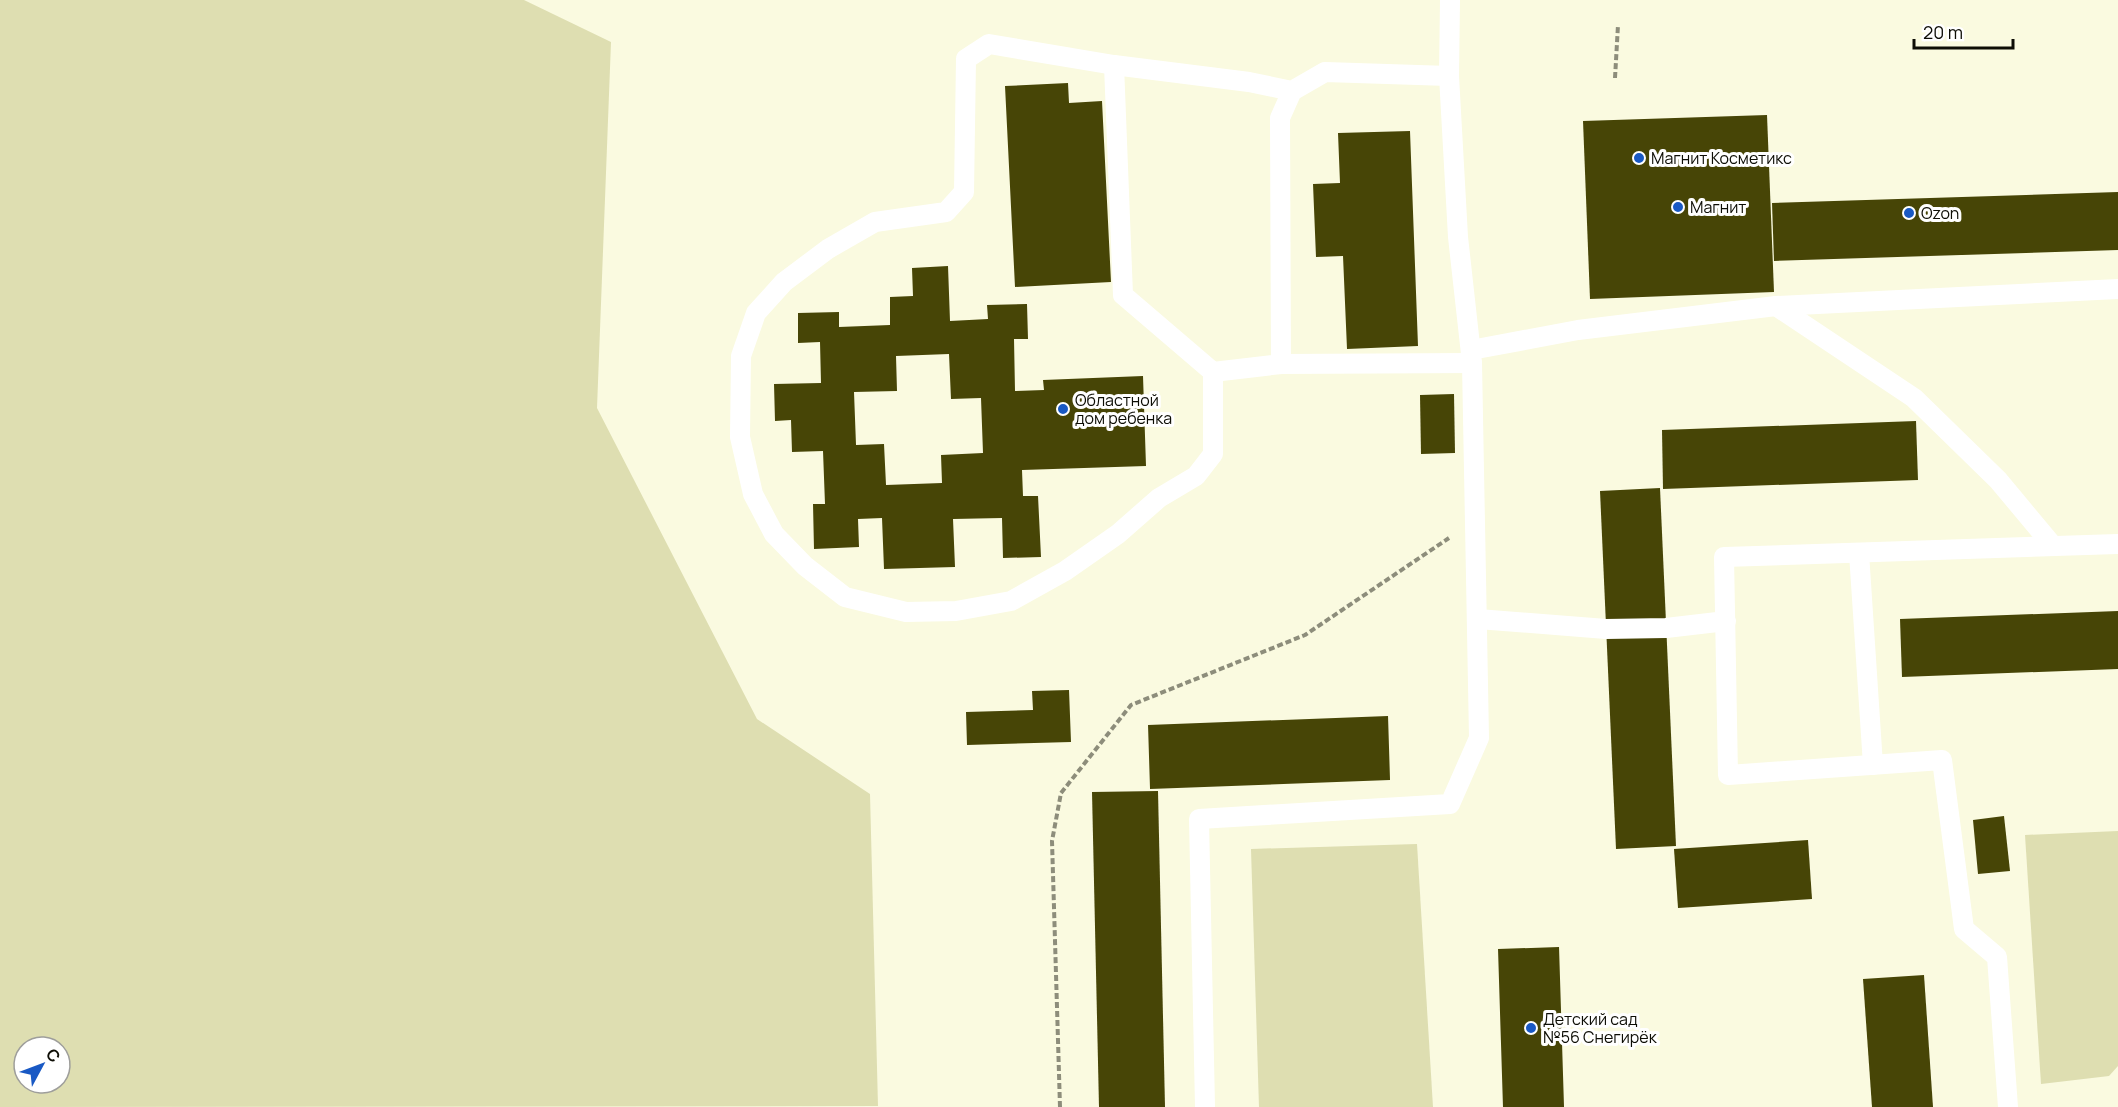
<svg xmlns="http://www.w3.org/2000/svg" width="2118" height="1107" font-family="Manrope,sans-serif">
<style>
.green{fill:#dedeb1;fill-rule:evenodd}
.building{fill:#474506;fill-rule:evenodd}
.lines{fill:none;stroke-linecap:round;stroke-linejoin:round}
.path{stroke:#8d8d7b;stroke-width:4;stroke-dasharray:6 3;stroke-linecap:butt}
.lane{stroke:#fff;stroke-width:20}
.poi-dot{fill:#1959c4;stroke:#fff;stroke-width:2}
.labels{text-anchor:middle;stroke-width:6;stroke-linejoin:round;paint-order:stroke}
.poi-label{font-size:16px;fill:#0d0d05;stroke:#fff;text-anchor:start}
</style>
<rect width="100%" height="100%" fill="#fafae0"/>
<g class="green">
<path d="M0,0H524L611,42L597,408L757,719L870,794L878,1106L0,1107ZM24,1047H60V1083H24Z"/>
<polygon points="2118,831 2118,1066 2109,1076 2041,1084 2025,835"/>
<polygon points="1417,844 1433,1107 1259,1107 1251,849"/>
</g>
<g class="building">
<polygon points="1068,83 1069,103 1102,101 1111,282 1015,287 1005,86"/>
<polygon points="1767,115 1774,292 1590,299 1583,121"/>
<polygon points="1410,131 1418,346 1347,349 1343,256 1316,257 1313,184 1340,183 1338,133"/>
<polygon points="2118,192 2118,250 1774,261 1772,203"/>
<path d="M948,266L950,321L988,319L987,305L1027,304L1028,339H1014L1015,391L1044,390L1043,380L1143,376L1146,466L1022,470L1023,496H1038L1041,557L1003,558L1002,518L953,519L955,567L884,569L882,518L858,519L859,547L814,549L813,504H825L823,451L792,452L791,420L775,421L774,384L821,383L820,342L798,343V313L839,312V327L890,325V297L913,296L912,268ZM949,354L951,399L981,398L983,453L941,455L942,483L886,485L884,444L856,445L854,392L897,391L896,356Z"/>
<polygon points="1454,394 1455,453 1421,454 1420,395"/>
<polygon points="1916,421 1918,480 1663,489 1662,430"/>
<polygon points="1660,488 1676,846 1616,849 1600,491"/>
<polygon points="2118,611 2118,669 1902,677 1900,619"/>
<polygon points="1069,690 1071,742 967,745 966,712 1033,710 1032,691"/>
<polygon points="1388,716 1390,780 1150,789 1148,725"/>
<polygon points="1158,791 1165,1107 1099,1107 1092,792"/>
<polygon points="2004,816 2010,871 1978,874 1973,820"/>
<polygon points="1808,840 1812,899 1678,908 1674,849"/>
<polygon points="1559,947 1564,1107 1503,1107 1498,949"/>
<polygon points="1924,975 1933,1107 1872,1107 1863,979"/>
</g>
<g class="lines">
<g class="path">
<polyline points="1615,78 1618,25"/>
<polyline points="1060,1107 1052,841 1061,793 1131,705 1305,635 1449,538"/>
</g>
<g class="lane">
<polyline points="1114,65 989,44 966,59 964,192 946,212 875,222 828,249 784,282 756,313 741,356 740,437 753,494 774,534 805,566 845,597 906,612 956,611 1011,601 1065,571 1118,534 1159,498 1196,476 1213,454 1213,372"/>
<polyline points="1292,91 1249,82 1114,65 1123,295 1213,372 1281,364 1280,118 1292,91 1325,72 1449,76"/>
<polyline points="1776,306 1914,398 1998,480 2053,546"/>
<polyline points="1471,350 1578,330 1776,306 2118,289"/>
<polyline points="1281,364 1472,363"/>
<polyline points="1859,553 1873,765"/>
<polyline points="1478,619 1606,629 1666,628 1726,621"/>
<polyline points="1205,1107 1199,819 1450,804 1479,738 1472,363 1458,237 1449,76 1450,0"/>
<polyline points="2008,1107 1997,957 1964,929 1942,760 1728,775 1724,557 2118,544"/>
</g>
</g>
<g class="poi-dot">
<circle cx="1639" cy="158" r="6"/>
<circle cx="1678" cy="207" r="6"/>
<circle cx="1909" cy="213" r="6"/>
<circle cx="1063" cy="409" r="6"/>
<circle cx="1531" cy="1028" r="6"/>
</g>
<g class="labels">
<g class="poi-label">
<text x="1651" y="164">Магнит Косметикс</text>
<text x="1690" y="213">Магнит</text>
<text x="1921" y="219">Ozon</text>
<text x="1075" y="406">Областной<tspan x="1075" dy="18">дом ребенка</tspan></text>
<text x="1543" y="1025">Детский сад<tspan x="1543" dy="18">№56 Снегирёк</tspan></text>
</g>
</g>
<g transform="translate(42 1065) rotate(49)"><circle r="28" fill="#ffffff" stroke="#9e9e9b" stroke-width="1.5"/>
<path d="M0-4.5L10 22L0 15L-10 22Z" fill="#1959c4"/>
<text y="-9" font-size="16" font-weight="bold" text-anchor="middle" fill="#0d0d05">С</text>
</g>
<path d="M1914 39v9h99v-9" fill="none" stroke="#0d0d05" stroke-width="3"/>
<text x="1923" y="39" font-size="18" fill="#0d0d05" stroke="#ffffff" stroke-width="4.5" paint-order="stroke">20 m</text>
</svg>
